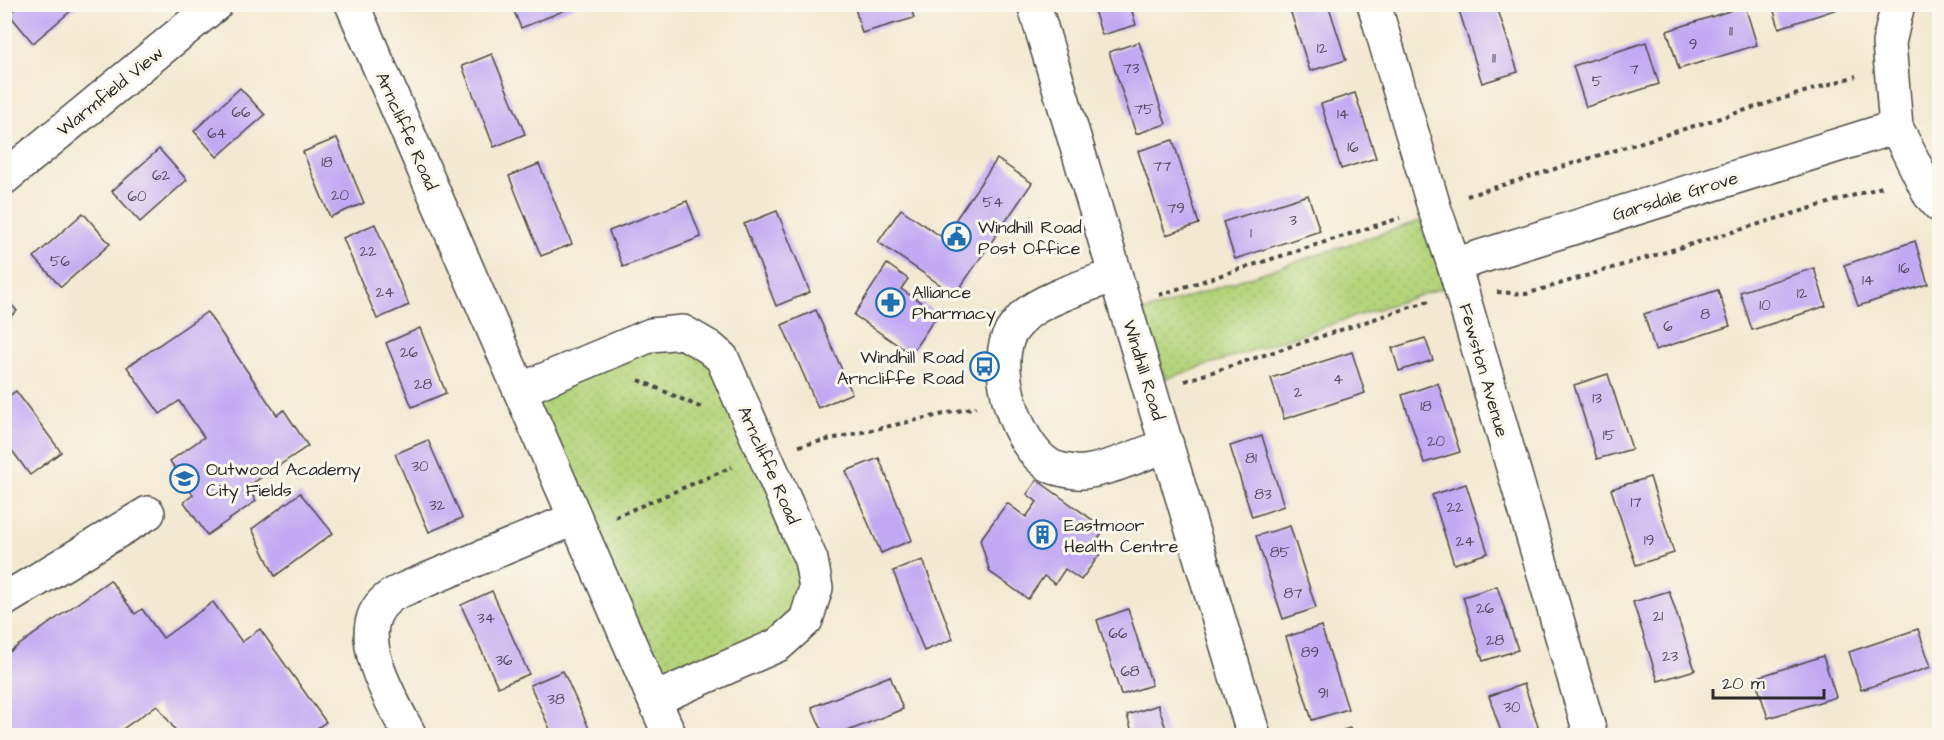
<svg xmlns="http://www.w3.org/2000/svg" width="1944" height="740" font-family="'Architects Daughter',sans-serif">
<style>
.green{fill:url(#green-dots);stroke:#708054;stroke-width:1.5}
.building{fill:#c1a9f3}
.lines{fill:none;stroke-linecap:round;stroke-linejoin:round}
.minor-casing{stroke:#494844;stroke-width:36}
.path{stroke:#494844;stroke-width:4;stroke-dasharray:4.5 4.5;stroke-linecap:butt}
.minor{stroke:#fff;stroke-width:33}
.labels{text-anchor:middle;stroke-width:6;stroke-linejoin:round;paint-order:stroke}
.number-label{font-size:15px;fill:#504a5d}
.street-label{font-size:18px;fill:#2b2b2b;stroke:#fbf7ec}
.poi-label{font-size:18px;fill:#2b2b2b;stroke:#fbf7ec;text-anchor:start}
</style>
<defs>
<pattern id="green-dots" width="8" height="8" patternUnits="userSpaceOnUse" patternTransform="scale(1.5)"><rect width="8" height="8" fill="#b4d47c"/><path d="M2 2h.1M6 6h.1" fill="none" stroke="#9bb66b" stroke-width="1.8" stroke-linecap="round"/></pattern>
</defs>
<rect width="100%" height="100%" fill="#fbf7ec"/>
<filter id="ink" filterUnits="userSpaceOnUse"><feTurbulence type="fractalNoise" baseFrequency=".0167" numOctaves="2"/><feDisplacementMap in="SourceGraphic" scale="12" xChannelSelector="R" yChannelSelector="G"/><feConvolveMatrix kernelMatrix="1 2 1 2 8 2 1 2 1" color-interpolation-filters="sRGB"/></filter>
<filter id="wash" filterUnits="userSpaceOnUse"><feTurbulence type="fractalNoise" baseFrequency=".008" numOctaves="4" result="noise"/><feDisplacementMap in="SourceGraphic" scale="24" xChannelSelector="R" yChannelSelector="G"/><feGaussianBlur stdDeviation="1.35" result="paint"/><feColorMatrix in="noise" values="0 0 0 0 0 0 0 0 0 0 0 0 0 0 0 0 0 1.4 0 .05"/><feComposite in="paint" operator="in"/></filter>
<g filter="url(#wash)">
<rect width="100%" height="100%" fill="#f3e9d2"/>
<g class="green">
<polygon points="1429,218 1451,285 1165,379 1143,312"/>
<polygon points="651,335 709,347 811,560 806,620 655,699 520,390"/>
</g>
<g id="blocks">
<g class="building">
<polygon points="20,4 79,4 33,43 9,14"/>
<polygon points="511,4 578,4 578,5 521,28"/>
<polygon points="854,4 910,4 914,18 862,33"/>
<polygon points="1092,4 1130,4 1136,25 1102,35"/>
<polygon points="1288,4 1328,4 1346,60 1310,71"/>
<polygon points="1457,4 1496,4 1518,72 1482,83"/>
<polygon points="1772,4 1850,4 1850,5 1779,28"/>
<polygon points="1745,6 1757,45 1679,69 1667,31"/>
<polygon points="1139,42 1166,124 1136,134 1109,52"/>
<polygon points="1646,42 1659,84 1586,107 1573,66"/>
<polygon points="492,54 525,134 494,147 462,66"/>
<polygon points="240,88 265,115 217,157 194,131"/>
<polygon points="1355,93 1376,158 1341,169 1321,104"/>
<polygon points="337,138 364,203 330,217 303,152"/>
<polygon points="1173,140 1199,224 1166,235 1138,151"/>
<polygon points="159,149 187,180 140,222 112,191"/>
<polygon points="997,159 1032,183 955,295 878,242 901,209 943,238"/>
<polygon points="539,164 572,244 541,256 509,176"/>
<polygon points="1308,195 1320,231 1235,259 1223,222"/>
<polygon points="687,201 701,237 623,267 609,231"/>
<polygon points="777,211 810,292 776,306 744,224"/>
<polygon points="83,213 110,244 61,287 34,257"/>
<polygon points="375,224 409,305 377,319 343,238"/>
<polygon points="1915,241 1928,284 1858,306 1844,265"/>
<polygon points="887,264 908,279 901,289 938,314 911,354 854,315"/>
<polygon points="1814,268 1826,306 1752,330 1740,292"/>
<polygon points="1718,290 1730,326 1655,350 1644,314"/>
<polygon points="4,296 17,311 4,322"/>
<polygon points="816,310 852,393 818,408 782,325"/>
<polygon points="207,312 277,415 284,410 308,446 247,487 256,501 207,535 184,502 193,495 170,461 204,437 179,401 160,414 127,367"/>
<polygon points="420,328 446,393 412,407 386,343"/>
<polygon points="1425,338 1433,360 1399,371 1392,348"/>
<polygon points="1352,352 1365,393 1284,419 1271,378"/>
<polygon points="1608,374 1632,449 1597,459 1574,385"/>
<polygon points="1438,383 1460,452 1424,463 1402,395"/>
<polygon points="16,391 61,452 30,475 5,441 5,399"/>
<polygon points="1262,436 1284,506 1252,517 1230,446"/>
<polygon points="428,440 462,518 429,532 395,454"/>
<polygon points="879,458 912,540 881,553 846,471"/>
<polygon points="1650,477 1674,553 1636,565 1611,489"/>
<polygon points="1037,480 1105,529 1094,544 1103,550 1081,580 1065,569 1055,584 1044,576 1028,599 990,572 980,540 1007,503 1026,517 1037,502 1027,494"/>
<polygon points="1466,484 1488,553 1454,564 1432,495"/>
<polygon points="300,493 333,533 275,576 252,529"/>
<polygon points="1290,526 1316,608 1283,619 1256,536"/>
<polygon points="923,560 953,639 924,651 893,571"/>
<polygon points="110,580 135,614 142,609 163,638 213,602 242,642 260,629 326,722 307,735 179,735 157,705 114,735 4,735 4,656"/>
<polygon points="1497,586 1518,650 1483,661 1463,597"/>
<polygon points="492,591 529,674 498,687 461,605"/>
<polygon points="1669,591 1695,670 1658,681 1633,602"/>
<polygon points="1128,609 1152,685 1121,695 1097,620"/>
<polygon points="1321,626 1348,709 1312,720 1286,637"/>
<polygon points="1918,629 1931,667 1861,690 1849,652"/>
<polygon points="1823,656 1836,697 1768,718 1755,678"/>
<polygon points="563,671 582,713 592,735 552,735 549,727 530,685"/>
<polygon points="890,676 903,709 838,735 824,735 812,707"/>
<polygon points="1524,684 1541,735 1502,735 1489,696"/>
<polygon points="1158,705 1168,735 1133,735 1127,715"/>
<polygon points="1350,728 1352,735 1327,735"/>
</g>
</g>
</g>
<g filter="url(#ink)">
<use href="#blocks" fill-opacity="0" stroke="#494844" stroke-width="1.5"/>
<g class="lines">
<defs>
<g id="minor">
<polyline points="352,4 670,736"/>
<polyline points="1034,4 1254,736"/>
<polyline points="1374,4 1434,207 1454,265 1591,736"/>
<polyline points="1898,4 1889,43 1896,127 1930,195 1940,206"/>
<polyline points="4,178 216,4"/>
<polyline points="1454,265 1896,127"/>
<path d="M1115,275C1091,284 1042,299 1024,316C1019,322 1010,331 1008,338C994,373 1017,445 1049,465C1055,469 1068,471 1075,472C1097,475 1145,453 1167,445"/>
<polyline points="520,390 651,335 683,332 709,347 722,358 811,560 816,588 806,620 778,645 655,699"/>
<polyline points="4,600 148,513"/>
<path d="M410,736C393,702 347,631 387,599C392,594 401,591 407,588L574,519"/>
</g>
</defs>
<use href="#minor" class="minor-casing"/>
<g class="path">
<polyline points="1467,196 1856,76"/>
<polyline points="1497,292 1526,294 1885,186"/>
<polyline points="1159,295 1400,218"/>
<polyline points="639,380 704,409"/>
<polyline points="1185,381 1429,301"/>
<polyline points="799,446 976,407"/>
<polyline points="615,517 732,467"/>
</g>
<use href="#minor" class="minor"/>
</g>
</g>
<defs>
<symbol id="civic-ring" viewBox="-11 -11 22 22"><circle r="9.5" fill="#fbf7ec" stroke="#1f6fb2" stroke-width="1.5"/><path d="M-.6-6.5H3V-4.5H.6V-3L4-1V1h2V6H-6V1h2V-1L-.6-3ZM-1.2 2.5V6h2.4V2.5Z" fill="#1f6fb2"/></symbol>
<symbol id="pharmacy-ring" viewBox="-11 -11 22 22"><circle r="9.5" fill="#fbf7ec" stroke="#1f6fb2" stroke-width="1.5"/><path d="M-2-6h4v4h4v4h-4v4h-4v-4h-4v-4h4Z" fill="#1f6fb2"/></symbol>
<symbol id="bus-ring" viewBox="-11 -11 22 22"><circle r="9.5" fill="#fbf7ec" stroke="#1f6fb2" stroke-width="1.5"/><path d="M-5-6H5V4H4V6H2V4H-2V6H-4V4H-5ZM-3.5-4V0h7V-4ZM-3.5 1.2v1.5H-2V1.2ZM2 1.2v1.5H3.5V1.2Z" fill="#1f6fb2"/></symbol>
<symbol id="school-ring" viewBox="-11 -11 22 22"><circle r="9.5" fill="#fbf7ec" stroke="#1f6fb2" stroke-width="1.5"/><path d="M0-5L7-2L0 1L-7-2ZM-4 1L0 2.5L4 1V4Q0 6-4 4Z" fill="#1f6fb2"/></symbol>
<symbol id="building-ring" viewBox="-11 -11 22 22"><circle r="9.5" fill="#fbf7ec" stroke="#1f6fb2" stroke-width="1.5"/><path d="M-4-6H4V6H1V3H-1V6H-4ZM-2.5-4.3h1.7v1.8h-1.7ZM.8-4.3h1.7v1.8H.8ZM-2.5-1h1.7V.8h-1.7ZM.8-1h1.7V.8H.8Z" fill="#1f6fb2"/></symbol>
</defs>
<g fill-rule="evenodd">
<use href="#civic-ring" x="940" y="220" width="33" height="33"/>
<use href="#pharmacy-ring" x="874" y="286" width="33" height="33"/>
<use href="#bus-ring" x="968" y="350" width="33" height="33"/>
<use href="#school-ring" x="168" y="462" width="33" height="33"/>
<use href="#building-ring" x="1026" y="518" width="33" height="33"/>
</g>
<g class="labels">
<g class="number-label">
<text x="1731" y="36">11</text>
<text x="1693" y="49">9</text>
<text x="1322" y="53">12</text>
<text x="1494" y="63">11</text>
<text x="1131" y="73">73</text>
<text x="1634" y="74">7</text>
<text x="1597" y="86">5</text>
<text x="1144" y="114">75</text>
<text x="241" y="117">66</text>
<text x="1343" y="119">14</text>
<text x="217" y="138">64</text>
<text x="1353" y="152">16</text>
<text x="327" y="167">18</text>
<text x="1162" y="171">77</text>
<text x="161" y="180">62</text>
<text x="340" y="200">20</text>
<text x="137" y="201">60</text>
<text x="993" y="207">54</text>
<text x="1176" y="213">79</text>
<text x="1293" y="225">3</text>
<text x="1251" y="238">1</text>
<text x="368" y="256">22</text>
<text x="60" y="266">56</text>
<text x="1904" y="273">16</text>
<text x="1868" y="285">14</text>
<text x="385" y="297">24</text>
<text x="1802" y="298">12</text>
<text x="1765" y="310">10</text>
<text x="1705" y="319">8</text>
<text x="1668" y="331">6</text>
<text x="409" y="357">26</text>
<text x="1338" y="384">4</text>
<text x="423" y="389">28</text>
<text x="1298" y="397">2</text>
<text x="1597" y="403">13</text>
<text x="1426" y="411">18</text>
<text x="1609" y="440">15</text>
<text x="1436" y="446">20</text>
<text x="1251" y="463">81</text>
<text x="420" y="471">30</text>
<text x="1263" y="499">83</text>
<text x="1636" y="507">17</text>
<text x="437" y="510">32</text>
<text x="1455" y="512">22</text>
<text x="1649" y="545">19</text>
<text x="1465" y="546">24</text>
<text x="1280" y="557">85</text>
<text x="1293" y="598">87</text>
<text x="1485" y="613">26</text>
<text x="1658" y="621">21</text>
<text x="486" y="623">34</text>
<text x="1118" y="638">66</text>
<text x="1495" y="645">28</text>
<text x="1310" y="657">89</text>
<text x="1670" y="661">23</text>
<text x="504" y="665">36</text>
<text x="1130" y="676">68</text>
<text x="1323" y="698">91</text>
<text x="556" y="704">38</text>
<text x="1512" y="712">30</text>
</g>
<g class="street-label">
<text transform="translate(110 91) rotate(-39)" y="6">Warmfield View</text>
<text transform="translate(407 131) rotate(66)" y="6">Arncliffe Road</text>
<text transform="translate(1675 196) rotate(-17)" y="6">Garsdale Grove</text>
<text transform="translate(1144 370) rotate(73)" y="6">Windhill Road</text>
<text transform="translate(1484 370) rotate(74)" y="6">Fewston Avenue</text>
<text transform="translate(769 465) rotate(66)" y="6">Arncliffe Road</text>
</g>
<g class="poi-label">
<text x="978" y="233">Windhill Road<tspan x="978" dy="21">Post Office</tspan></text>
<text x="912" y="298">Alliance<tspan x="912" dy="21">Pharmacy</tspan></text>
<text x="964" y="363" text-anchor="end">Windhill Road<tspan x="964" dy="21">Arncliffe Road</tspan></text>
<text x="206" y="475">Outwood Academy<tspan x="206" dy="21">City Fields</tspan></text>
<text x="1064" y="531">Eastmoor<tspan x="1064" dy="21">Health Centre</tspan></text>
</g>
</g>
<rect width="1944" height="740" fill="none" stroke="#fbf7ec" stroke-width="24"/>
<path d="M1713 689v9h111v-9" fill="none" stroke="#2b2b2b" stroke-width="3"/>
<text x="1722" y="689" font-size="18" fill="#2b2b2b" stroke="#fbf7ec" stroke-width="4.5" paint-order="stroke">20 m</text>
</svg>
